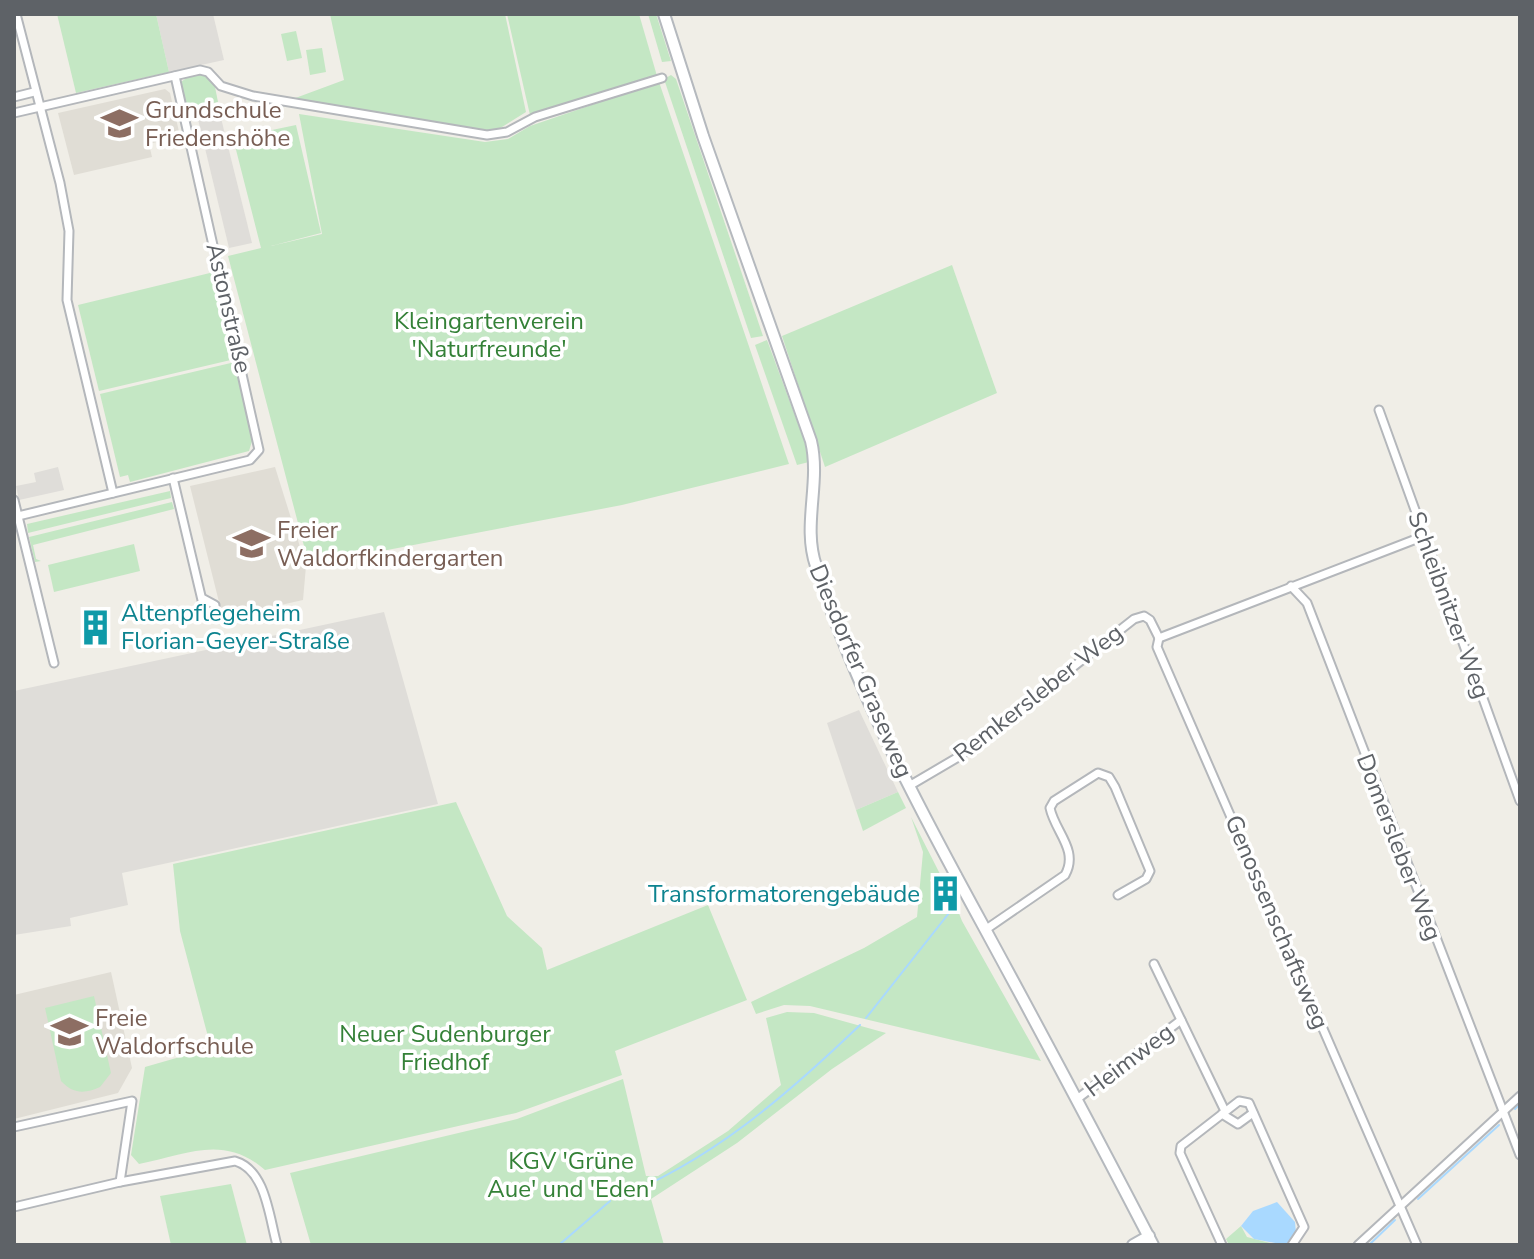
<svg xmlns="http://www.w3.org/2000/svg" width="1534" height="1259" font-family="'Nunito Sans',sans-serif">
<style>
.industrial{fill:#dfddd9}
.education{fill:#e0ddd5}
.green{fill:#c4e7c4}
.water{fill:#a9d9ff}
.lines{fill:none;stroke-linecap:round;stroke-linejoin:round}
.stream{stroke:#a9d9ff;stroke-width:2}
.street-casing{stroke:#b4b7bb;stroke-width:11}
.secondary-casing{stroke:#b5b9be;stroke-width:14}
.street{stroke:#fff;stroke-width:7}
.secondary{stroke:#fff;stroke-width:10}
.labels{text-anchor:middle;stroke-width:7;stroke-linejoin:round;paint-order:stroke}
.education-label{font-size:24px;fill:#785e54;stroke:#fff;text-anchor:start}
.street-label{font-size:24px;fill:#5e6267;stroke:#fff}
.park-label{font-size:24px;fill:#348137;stroke:#fff}
.culture-label{font-size:24px;fill:#0d838f;stroke:#fff;text-anchor:start}
</style>
<rect width="100%" height="100%" fill="#f0eee7"/>
<g class="industrial">
<polygon points="156,14 213,14 224,60 169,72"/>
<polygon points="219,110 252,243 229,248 197,115"/>
<polygon points="58,467 64,490 19,500 16,486 36,482 34,473"/>
<polygon points="384,612 438,804 122,873 128,905 70,918 71,926 14,935 14,691"/>
<polygon points="859,710 898,792 856,810 827,723"/>
</g>
<g class="education">
<polygon points="165,89 170,93 180,136 149,144 152,157 74,175 58,113"/>
<polygon points="275,467 306,566 303,600 223,618 190,486"/>
<polygon points="111,972 132,1068 118,1093 14,1119 14,995"/>
</g>
<g class="green">
<polygon points="57,14 156,14 169,72 76,93"/>
<polygon points="330,14 505,14 526,112 494,132 486,132 290,100 344,80"/>
<polygon points="507,14 639,14 657,76 530,115"/>
<polygon points="648,14 656,14 671,61 662,62"/>
<polygon points="296,31 302,58 287,61 281,34"/>
<polygon points="322,48 326,72 310,75 306,50"/>
<polygon points="206,74 214,82 218,102 186,109 181,82 189,76"/>
<polygon points="671,75 676,79 763,336 751,338 664,79"/>
<polygon points="659,82 789,464 622,505 309,565 228,256 261,248 233,138 296,125 321,233 271,246 322,234 299,114 485,142 508,139 530,126"/>
<polygon points="952,265 997,393 825,467 782,336"/>
<polygon points="214,272 235,359 99,391 78,305"/>
<polygon points="767,340 810,456 809,462 797,465 755,345"/>
<polygon points="235,362 253,438 249,451 130,482 128,475 120,477 100,394"/>
<polygon points="170,491 171,498 28,533 27,524"/>
<polygon points="172,502 174,509 33,545 36,559 41,561 35,562 29,537"/>
<polygon points="134,544 140,571 54,592 48,565"/>
<polygon points="898,792 906,808 863,831 856,810"/>
<path d="M456,802L507,916L542,948L547,970L708,905L747,1000L615,1051L622,1075L516,1113L265,1170C224,1134 187,1154 139,1164L131,1155L145,1067L211,1048L180,931L173,864Z"/>
<polygon points="911,817 940,874 930,880 940,903 953,898 962,921 1041,1061 810,1006 784,1005 756,1014 751,1002 864,948 917,917 923,852"/>
<path d="M94,996L111,1073L100,1087C85,1094 73,1094 61,1081L45,1008Z"/>
<polygon points="787,1012 814,1013 886,1033 832,1069 737,1143 651,1199 664,1245 311,1245 290,1173 517,1119 623,1079 646,1176 658,1176 728,1131 781,1085 766,1018"/>
<polygon points="231,1184 247,1245 171,1245 160,1196"/>
<polygon points="1241,1226 1247,1237 1278,1245 1229,1245 1226,1239"/>
</g>
<polygon class="water" points="1277,1202 1295,1222 1296,1233 1286,1245 1254,1239 1241,1226 1253,1211"/>
<g class="lines">
<g class="stream">
<polyline points="866,1018 953,908"/>
<polyline points="1515,1109 1520,1104"/>
<path d="M614,1199C709,1163 787,1095 860,1025"/>
<polyline points="1418,1199 1499,1125"/>
<polyline points="560,1244 610,1201"/>
<polyline points="1369,1245 1395,1220"/>
</g>
<defs>
<g id="street">
<polyline points="16,14 60,183 69,231 67,300 113,493"/>
<polyline points="14,97 34,92"/>
<polyline points="14,113 200,70 208,72 221,86 253,96 487,135 507,132 535,117 662,78"/>
<polyline points="1379,410 1520,801"/>
<polyline points="173,478 206,617 215,613 215,605 202,598"/>
<polyline points="14,500 54,663"/>
<polyline points="14,517 250,460 259,450 175,76"/>
<polyline points="1291,586 1307,603 1520,1155"/>
<polyline points="1159,638 1157,647 1417,1245"/>
<polyline points="1159,638 1424,536"/>
<polyline points="909,786 960,756 1134,619 1144,616 1150,620 1159,638"/>
<path d="M985,930L1065,875C1079,850 1055,832 1050,808L1054,801L1098,773L1109,777L1115,787L1150,871L1146,879L1118,895"/>
<polyline points="1154,964 1225,1111"/>
<polyline points="1077,1099 1181,1020"/>
<polyline points="1222,1114 1238,1124 1253,1113"/>
<polyline points="14,1127 132,1101 120,1182"/>
<path d="M14,1207L120,1182L235,1161C266,1170 269,1217 277,1245"/>
<polyline points="1222,1245 1180,1153 1181,1146 1239,1101 1249,1103 1304,1227 1292,1245"/>
<polyline points="1358,1245 1520,1096"/>
</g>
<g id="secondary">
<path d="M664,14L703,136L811,441C821,483 802,525 816,566C857,693 921,812 985,929C1042,1034 1098,1139 1153,1245"/>
<polyline points="1133,1245 1149,1236"/>
</g>
</defs>
<use href="#street" class="street-casing"/>
<use href="#secondary" class="secondary-casing"/>
<use href="#street" class="street"/>
<use href="#secondary" class="secondary"/>
</g>
<defs>
<symbol id="school-bare" viewBox="-9 -9 18 18"><path d="M0-5L7-2L0 1L-7-2ZM-4 1L0 2.5L4 1V4Q0 6-4 4Z" fill="#8d6e63" stroke="#fff" stroke-width="2.5" paint-order="stroke"/></symbol>
<symbol id="building-bare" viewBox="-9 -9 18 18"><path d="M-4-6H4V6H1V3H-1V6H-4ZM-2.5-4.3h1.7v1.8h-1.7ZM.8-4.3h1.7v1.8H.8ZM-2.5-1h1.7V.8h-1.7ZM.8-1h1.7V.8H.8Z" fill="#0f9aa8" stroke="#fff" stroke-width="2.5" paint-order="stroke"/></symbol>
</defs>
<g fill-rule="evenodd">
<use href="#school-bare" x="94" y="98" width="51" height="51"/>
<use href="#school-bare" x="226" y="518" width="51" height="51"/>
<use href="#building-bare" x="70" y="602" width="51" height="51"/>
<use href="#building-bare" x="920" y="868" width="51" height="51"/>
<use href="#school-bare" x="44" y="1006" width="51" height="51"/>
</g>
<g class="labels">
<g class="education-label">
<text x="145" y="118">Grundschule<tspan x="145" dy="28">Friedenshöhe</tspan></text>
<text x="277" y="538">Freier<tspan x="277" dy="28">Waldorfkindergarten</tspan></text>
<text x="95" y="1026">Freie<tspan x="95" dy="28">Waldorfschule</tspan></text>
</g>
<g class="street-label">
<text transform="translate(229 308) rotate(77)" y="8">Astonstraße</text>
<text transform="translate(1449 605) rotate(70)" y="8">Schleibnitzer Weg</text>
<text transform="translate(861 671) rotate(67)" y="8">Diesdorfer Graseweg</text>
<text transform="translate(1038 693) rotate(-38)" y="8">Remkersleber Weg</text>
<text transform="translate(1399 847) rotate(69)" y="8">Domersleber Weg</text>
<text transform="translate(1277 922) rotate(67)" y="8">Genossenschaftsweg</text>
<text transform="translate(1129 1060) rotate(-37)" y="8">Heimweg</text>
</g>
<g class="park-label">
<text x="489" y="329">Kleingartenverein<tspan x="489" dy="28">'Naturfreunde'</tspan></text>
<text x="445" y="1042">Neuer Sudenburger<tspan x="445" dy="28">Friedhof</tspan></text>
<text x="571" y="1169">KGV 'Grüne<tspan x="571" dy="28">Aue' und 'Eden'</tspan></text>
</g>
<g class="culture-label">
<text x="121" y="621">Altenpflegeheim<tspan x="121" dy="28">Florian-Geyer-Straße</tspan></text>
<text x="920" y="902" text-anchor="end">Transformatorengebäude</text>
</g>
</g>
<rect width="1534" height="1259" fill="none" stroke="#5e6267" stroke-width="32"/>
</svg>
